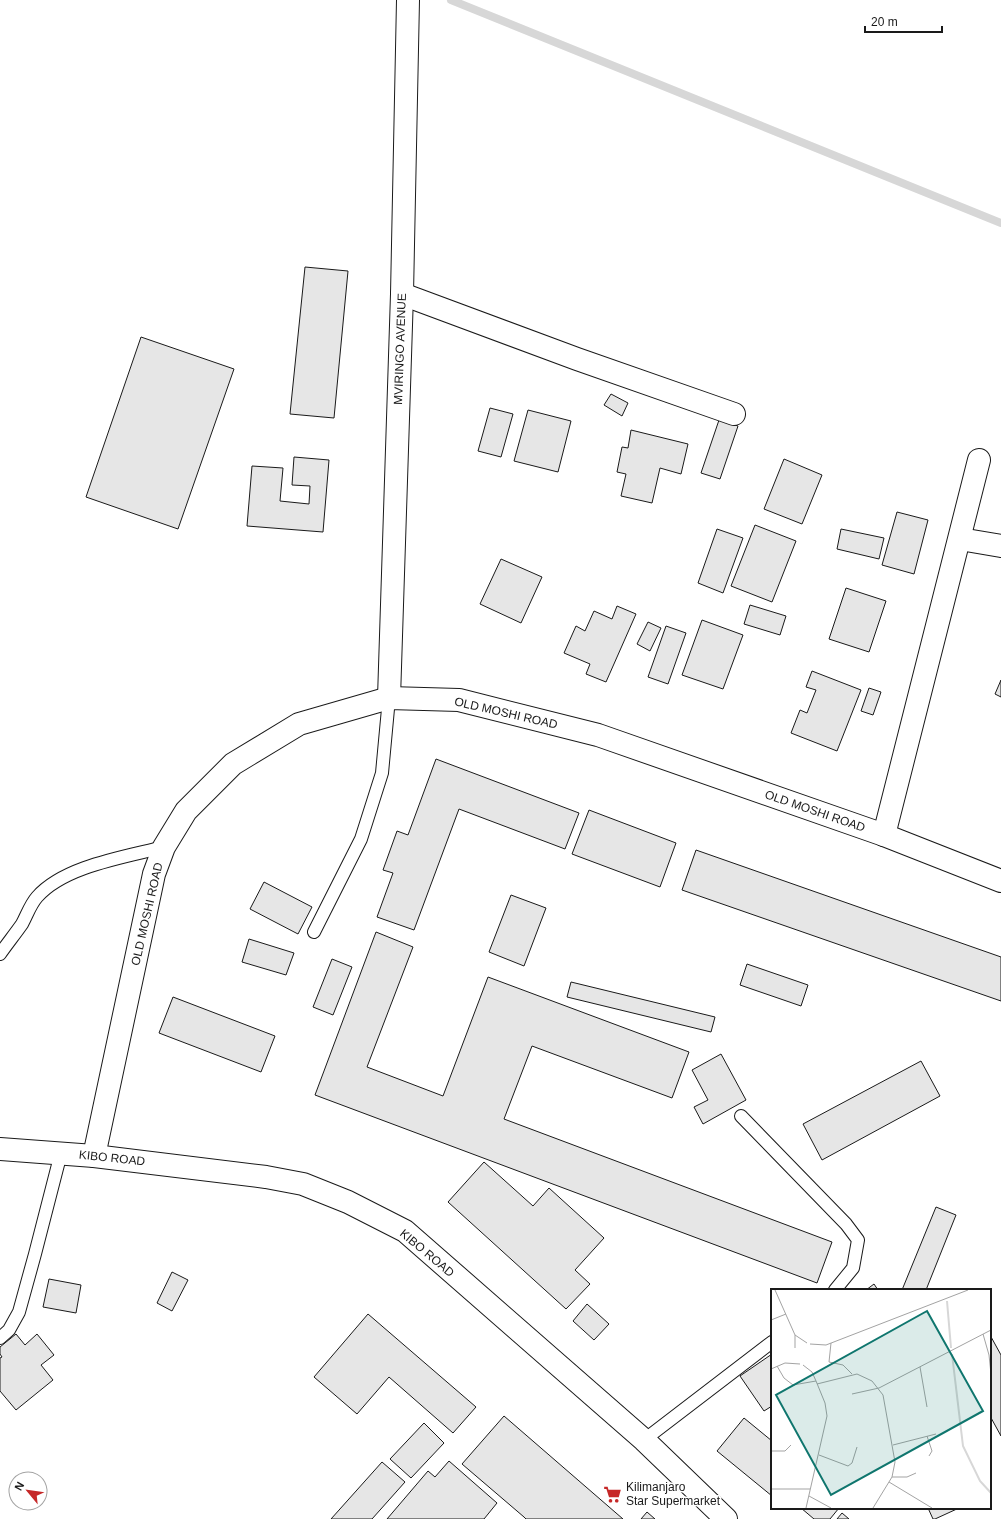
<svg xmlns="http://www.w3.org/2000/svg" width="1001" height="1519" font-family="Helvetica,sans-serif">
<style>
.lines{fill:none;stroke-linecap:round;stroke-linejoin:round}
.stream{stroke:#d7d7d7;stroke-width:8}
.building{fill:#e6e6e6;stroke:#1a1a1a}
.lane-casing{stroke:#1a1a1a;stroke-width:14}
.street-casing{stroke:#1a1a1a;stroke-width:24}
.secondary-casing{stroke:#1a1a1a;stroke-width:24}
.lane{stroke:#fff;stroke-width:12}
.street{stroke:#fff;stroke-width:22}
.secondary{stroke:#fff;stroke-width:22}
.labels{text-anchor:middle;stroke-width:3;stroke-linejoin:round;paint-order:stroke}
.street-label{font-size:12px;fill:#1a1a1a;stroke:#fff}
.poi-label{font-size:12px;fill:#1a1a1a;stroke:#fff;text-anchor:start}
.inset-river{fill:none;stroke:#d7d7d7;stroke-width:2}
.inset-road{fill:none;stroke:#a3a3a3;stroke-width:1}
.view{fill:#0f766e;fill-opacity:0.15;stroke:#0f766e;stroke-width:2}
.inset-edge{fill:none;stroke:#1a1a1a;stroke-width:2}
</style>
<rect width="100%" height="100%" fill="#fff"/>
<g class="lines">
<polyline class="stream" points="451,0 1001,223"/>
</g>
<g class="building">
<polygon points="305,267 348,271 334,418 290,414"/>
<polygon points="141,337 234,369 178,529 86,497"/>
<polygon points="611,394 628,403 622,416 604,405"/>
<polygon points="490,408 513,414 501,457 478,451"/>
<polygon points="528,410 571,421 558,472 514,461"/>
<polygon points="719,420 738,426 720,479 701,473"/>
<polygon points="631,430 688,444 681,474 660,468 652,503 621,496 626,474 617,472 622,447 628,448"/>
<polygon points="294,457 329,460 323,532 247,526 252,466 283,468 280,501 309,504 310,486 292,485"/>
<polygon points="784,459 822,475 802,524 764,509"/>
<polygon points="897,512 928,520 914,574 882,565"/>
<polygon points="755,525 796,541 772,602 731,586"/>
<polygon points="717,529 743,538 723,593 698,583"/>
<polygon points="841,529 884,538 879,559 837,549"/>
<polygon points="501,559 542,577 521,623 480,604"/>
<polygon points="846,588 886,601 869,652 829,639"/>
<polygon points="750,605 786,616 780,635 744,624"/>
<polygon points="617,606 636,614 606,682 586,674 590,664 564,653 576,626 585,631 594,611 612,619"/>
<polygon points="702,620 743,635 723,689 682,675"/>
<polygon points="648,622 661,628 650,651 637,644"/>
<polygon points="666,626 686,633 668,684 648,677"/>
<polygon points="812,671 861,690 837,751 791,733 800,710 807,713 816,690 806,687"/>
<polygon points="1001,680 1001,697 995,694"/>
<polygon points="869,688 881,692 873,715 861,711"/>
<polygon points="436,759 579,813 565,849 459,809 414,930 377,917 393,873 383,870 397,831 408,835"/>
<polygon points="589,810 676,843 660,887 572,854"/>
<polygon points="696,850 1001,957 1001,1001 682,890"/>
<polygon points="264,882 312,907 298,934 250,909"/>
<polygon points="511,895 546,908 524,966 489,952"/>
<polygon points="376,932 413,947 367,1067 443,1096 488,977 689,1052 672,1098 532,1046 504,1119 832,1242 817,1283 315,1095"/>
<polygon points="249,939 294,953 286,975 242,962"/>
<polygon points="332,959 352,967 333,1015 313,1007"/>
<polygon points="747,964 808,985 801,1006 740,985"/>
<polygon points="571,982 715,1017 711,1032 567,997"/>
<polygon points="173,997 275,1036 261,1072 159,1033"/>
<polygon points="721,1054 746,1100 703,1124 694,1107 708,1100 692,1070"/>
<polygon points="921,1061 940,1096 822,1160 803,1124"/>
<polygon points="484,1162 533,1206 549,1188 604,1238 575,1270 590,1284 566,1309 448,1202"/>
<polygon points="936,1207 956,1215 926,1290 902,1290"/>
<polygon points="172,1272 188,1280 172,1311 157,1303"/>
<polygon points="49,1279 81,1285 76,1313 43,1307"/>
<polygon points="874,1284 878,1290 866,1290"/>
<polygon points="587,1304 609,1324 594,1340 573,1321"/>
<polygon points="368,1314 476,1407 453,1433 389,1377 357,1414 314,1377"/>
<polygon points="16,1334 25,1345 37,1334 54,1355 41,1365 53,1380 16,1410 0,1391 0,1358 2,1357 0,1354 0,1347"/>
<polygon points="990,1335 1001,1355 1001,1436 990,1416"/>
<polygon points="772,1354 772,1406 764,1411 740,1376"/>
<polygon points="504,1416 623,1519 526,1519 524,1517 462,1464"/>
<polygon points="744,1418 772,1441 772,1496 717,1451"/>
<polygon points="424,1423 444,1443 411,1478 390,1459"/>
<polygon points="449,1461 497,1503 484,1519 387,1519 428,1471 435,1477"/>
<polygon points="382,1462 405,1482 372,1519 331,1519"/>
<polygon points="801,1508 839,1508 830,1519 814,1519"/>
<polygon points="928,1508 959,1508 935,1519 933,1519"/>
<polygon points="647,1512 655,1519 641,1519"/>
<polygon points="842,1513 849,1519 837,1519"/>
</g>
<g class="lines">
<defs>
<g id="lane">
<polyline points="314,932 361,839 382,773 389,698"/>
<path d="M0,954C7,944 15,934 22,924C27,915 30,905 37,897C64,866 125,857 164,847"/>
<polyline points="741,1116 846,1224 858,1240 853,1268 835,1290"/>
<polyline points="0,1338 9,1330 19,1312 35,1254 61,1153"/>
<polyline points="644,1440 772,1342"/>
</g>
<g id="street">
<polyline points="402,294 577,359 734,414"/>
<polyline points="960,539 1001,546"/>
<polyline points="389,698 402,294 408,0"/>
<polyline points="884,835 979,460"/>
<polyline points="94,1156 154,874 164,847 186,811 233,764 299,724 389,698 459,700 598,735 884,835 1001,881"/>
</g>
<polyline id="secondary" points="0,1149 94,1156 266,1177 303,1184 348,1202 405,1231 644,1440 726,1519"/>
</defs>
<use href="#lane" class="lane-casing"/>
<use href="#street" class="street-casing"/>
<use href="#secondary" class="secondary-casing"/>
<use href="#lane" class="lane"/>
<use href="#street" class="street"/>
<use href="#secondary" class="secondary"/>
</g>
<defs>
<symbol id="supermarket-bare" viewBox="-9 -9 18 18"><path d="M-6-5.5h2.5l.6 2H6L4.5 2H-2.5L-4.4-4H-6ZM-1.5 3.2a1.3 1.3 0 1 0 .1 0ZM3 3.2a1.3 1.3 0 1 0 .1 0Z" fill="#c62828" stroke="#fff" stroke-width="2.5" paint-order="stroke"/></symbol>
</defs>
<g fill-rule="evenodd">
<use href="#supermarket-bare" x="600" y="1482" width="25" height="25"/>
</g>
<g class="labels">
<g class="street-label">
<text transform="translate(400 349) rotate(-88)" y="4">MVIRINGO AVENUE</text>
<text transform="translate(506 713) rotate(13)" y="4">OLD MOSHI ROAD</text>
<text transform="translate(815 811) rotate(19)" y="4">OLD MOSHI ROAD</text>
<text transform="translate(147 914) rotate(-77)" y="4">OLD MOSHI ROAD</text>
<text transform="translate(112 1158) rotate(6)" y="4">KIBO ROAD</text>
<text transform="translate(427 1253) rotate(40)" y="4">KIBO ROAD</text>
</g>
<g class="poi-label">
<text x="626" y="1491">Kilimanjaro<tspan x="626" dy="14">Star Supermarket</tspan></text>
</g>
</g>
<g transform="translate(771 1289)">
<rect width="220" height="220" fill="#fff"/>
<path class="inset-river" d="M176,12L180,59M181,65L192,157L209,192L220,204"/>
<path class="inset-road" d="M4,1L24,46V59M0,31L15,25M212,45L218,66L220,85M24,46L36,54M60,54L58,73L72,76L81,85M39,55L55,56L197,1M32,76L41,83L45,92L54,114L56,127L35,219M6,77L13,89L22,96L45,92M149,78L156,118M0,80L14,74L29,75M46,95L86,85L101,92L112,106L124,173L121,188L102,219M81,105L108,99L220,41M156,147L161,162L158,167M122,156L165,145M0,162H14L20,156M48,166L77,177L81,174L86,158M121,188H136L145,184M118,193L161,219M0,200H39M38,207L60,219"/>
<path class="view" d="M156,22L212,122L60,206L5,106Z"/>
<rect width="220" height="220" class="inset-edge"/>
</g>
<g transform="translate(28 1491) rotate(299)"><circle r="19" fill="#ffffff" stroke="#a3a3a3"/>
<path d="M0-3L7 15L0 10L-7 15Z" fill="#c62828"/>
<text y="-6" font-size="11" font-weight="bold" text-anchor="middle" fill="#1a1a1a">N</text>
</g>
<path d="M865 26v6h77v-6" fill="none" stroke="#1a1a1a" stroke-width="2"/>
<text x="871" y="26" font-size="12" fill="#1a1a1a" stroke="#ffffff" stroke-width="3" paint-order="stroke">20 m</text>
</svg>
